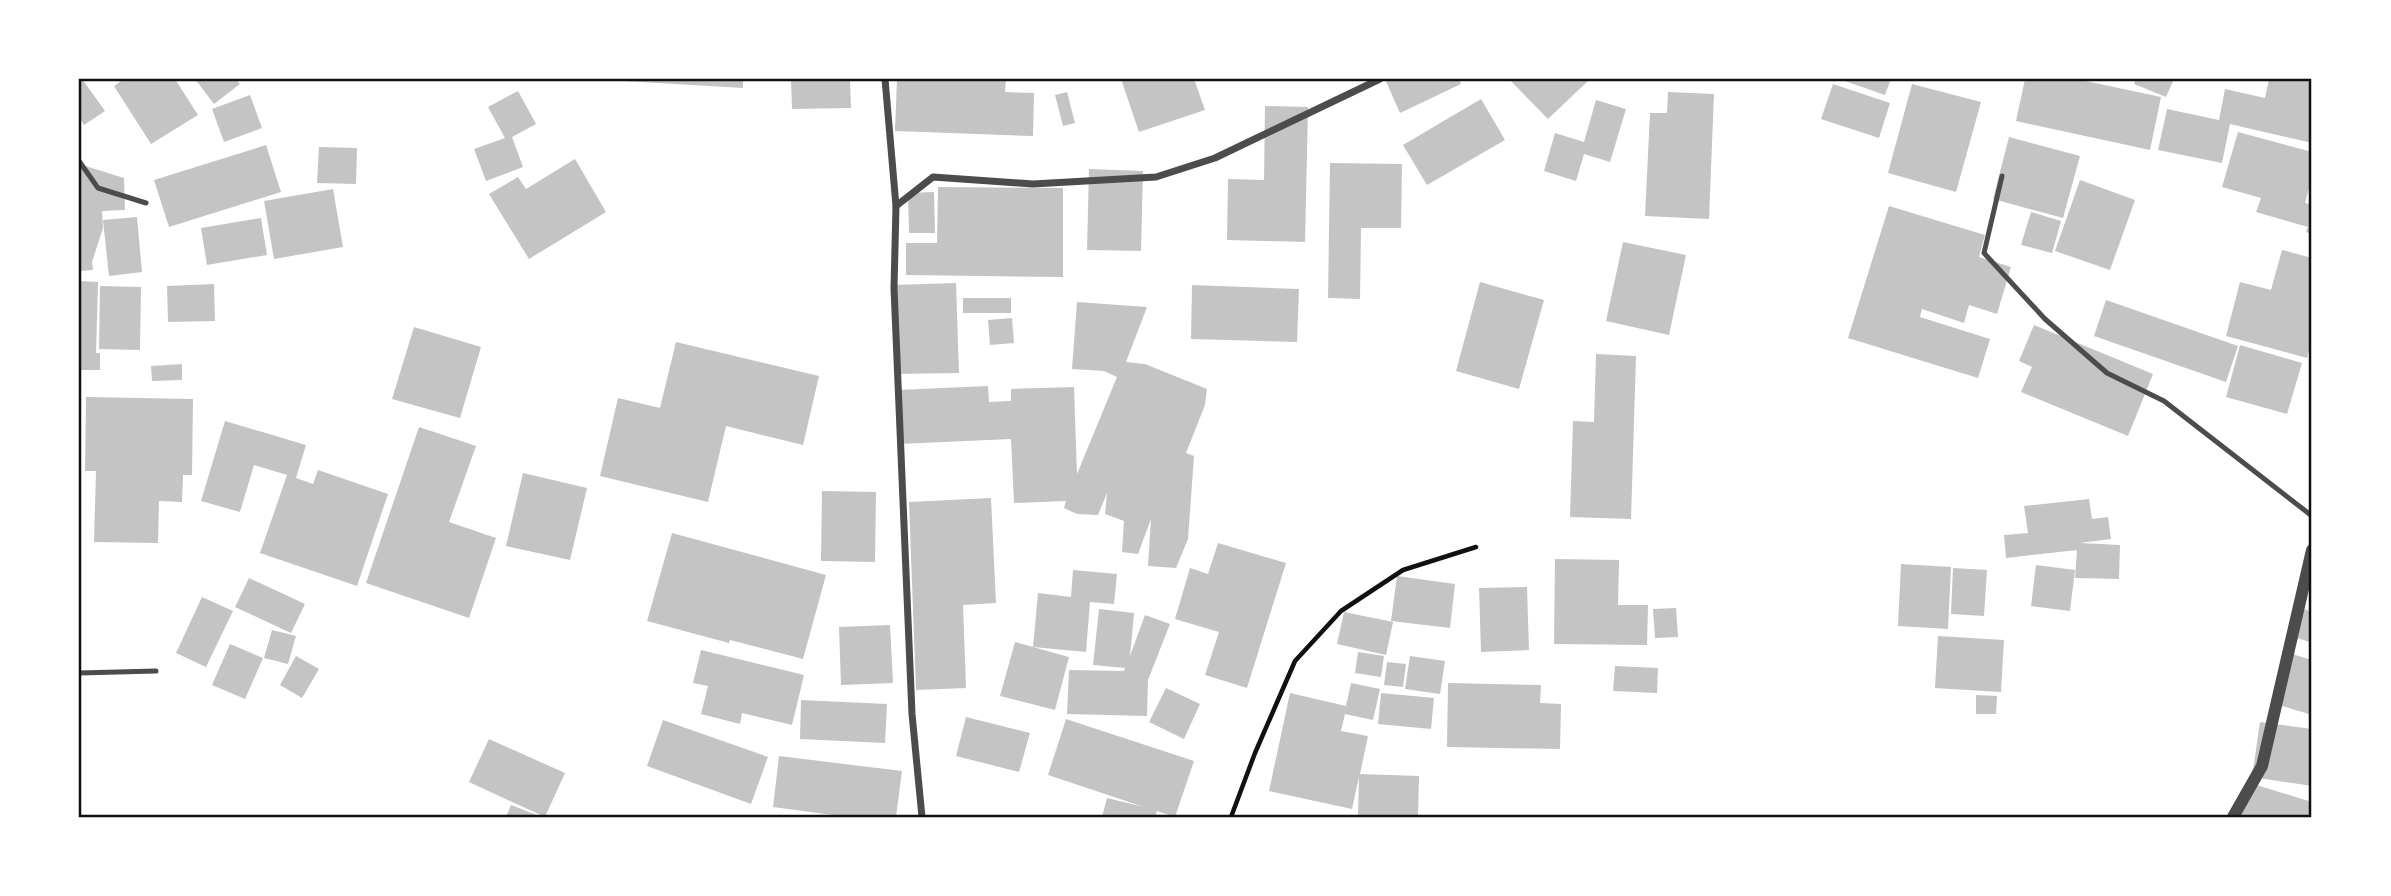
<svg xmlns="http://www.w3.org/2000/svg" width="2391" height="896" font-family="'Noto Sans',sans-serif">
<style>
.building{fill:#c4c4c4}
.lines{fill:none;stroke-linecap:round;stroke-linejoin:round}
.path{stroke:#111;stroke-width:4.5}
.service{stroke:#4c4c4c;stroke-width:5}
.minor{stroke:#4c4c4c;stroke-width:7}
.tertiary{stroke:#4c4c4c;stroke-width:12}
.neatline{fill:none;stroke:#111;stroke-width:2.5}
</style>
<rect width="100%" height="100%" fill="#fff"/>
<g class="building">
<polygon points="79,79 82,79 105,111 84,125 79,117"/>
<polygon points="124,79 175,79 198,115 151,144 114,86"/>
<polygon points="195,79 236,79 240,84 214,104"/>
<polygon points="623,79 743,79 743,88 623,81"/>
<polygon points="791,79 850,79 851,108 792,109"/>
<polygon points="897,79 1006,79 1005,92 1034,93 1033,136 895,131"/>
<polygon points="1121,79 1194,79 1205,110 1139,132"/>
<polygon points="1385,79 1459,79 1461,84 1400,113"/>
<polygon points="1509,79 1590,79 1548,119"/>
<polygon points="1839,79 1891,79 1885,95"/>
<polygon points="2025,79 2076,79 2161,97 2150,150 2016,121"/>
<polygon points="2136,79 2174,79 2166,97 2134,84"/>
<polygon points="2269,79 2312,79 2310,95 2312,96 2312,143 2230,124 2222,163 2158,150 2167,109 2219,120 2225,89 2265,98"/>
<polygon points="1833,84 1890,103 1879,138 1821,119"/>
<polygon points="1912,84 1981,102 1956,192 1888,173"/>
<polygon points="518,91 536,124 512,137 523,167 486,181 474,149 505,138 488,107"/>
<polygon points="1067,92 1075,123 1063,126 1055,95"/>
<polygon points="1668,92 1714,94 1709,219 1645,216 1650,113 1667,113"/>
<polygon points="250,95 262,128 224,142 212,109"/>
<polygon points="1481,99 1505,140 1427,185 1403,145"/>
<polygon points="1596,100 1626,109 1610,162 1584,154 1576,181 1544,171 1555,133 1584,142"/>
<polygon points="1265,106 1308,107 1305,242 1227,240 1228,179 1264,180"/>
<polygon points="2238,132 2312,152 2312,177 2305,203 2312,205 2312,234 2306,232 2308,227 2256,212 2261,198 2222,187"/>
<polygon points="2009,137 2080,156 2063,218 1993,199"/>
<polygon points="266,145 281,192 169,227 154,180"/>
<polygon points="319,147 357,148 356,184 317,183"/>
<polygon points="575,159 606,212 529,259 489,194 518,177 526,189"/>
<polygon points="1330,163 1402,164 1401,228 1361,228 1360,299 1328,298"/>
<polygon points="79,164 124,178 125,210 102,211 103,228 92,262 93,270 79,271"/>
<polygon points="1089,169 1143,171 1141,251 1087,250"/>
<polygon points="2080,180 2135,200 2110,270 2055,251"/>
<polygon points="938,187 1063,188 1063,277 906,275 906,243 937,243"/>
<polygon points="333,189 343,247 274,259 264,201"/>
<polygon points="934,192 935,233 909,233 908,193"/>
<polygon points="1889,206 1985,235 1979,257 2011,267 1997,314 1969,305 1964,323 1922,309 1920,317 1990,339 1978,378 1848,338"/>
<polygon points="2031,212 2061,221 2052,253 2021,245"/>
<polygon points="137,217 142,272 109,276 103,220"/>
<polygon points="261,218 267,255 207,265 201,228"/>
<polygon points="1623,242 1686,255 1669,335 1606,321"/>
<polygon points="2282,250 2312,258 2312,338 2307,358 2226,336 2240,282 2271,290"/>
<polygon points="79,281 98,282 96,353 100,353 100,370 79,370"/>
<polygon points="1480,282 1544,300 1519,389 1456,371"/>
<polygon points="956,283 959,373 895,374 892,285"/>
<polygon points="214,284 215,321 168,322 167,286"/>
<polygon points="1192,285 1299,289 1297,342 1191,339"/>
<polygon points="100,286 141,287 140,350 99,349"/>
<rect x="963" y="298" width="48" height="15"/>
<polygon points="2106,300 2238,346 2226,382 2094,336"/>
<polygon points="1077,302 1147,307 1126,362 1145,364 1207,389 1205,405 1186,453 1194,456 1188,539 1176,568 1148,566 1151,519 1138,554 1122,552 1124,521 1105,514 1107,493 1098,515 1077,514 1064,508 1066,501 1014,503 1011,439 899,444 897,390 988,386 989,402 1011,401 1011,389 1074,387 1077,474 1117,377 1104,371 1072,369"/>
<polygon points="1012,318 1014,343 990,345 988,320"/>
<polygon points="2034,325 2153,374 2128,436 2021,392 2032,367 2019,361"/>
<polygon points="414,327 481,347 460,418 392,399"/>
<polygon points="676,342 819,376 803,445 726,426 708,502 600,476 618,398 660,408"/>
<polygon points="2240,345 2302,363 2287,414 2226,397"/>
<polygon points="1596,354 1636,356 1631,519 1570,517 1573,421 1594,422"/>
<polygon points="182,364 182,380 152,381 151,366"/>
<polygon points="86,397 193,399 192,475 183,475 182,502 159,501 158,543 94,542 96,471 85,471"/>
<polygon points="225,421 306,445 296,478 313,484 318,470 388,494 357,586 260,553 287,475 254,465 240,512 201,501"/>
<polygon points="419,427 476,446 449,522 496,538 469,618 366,583"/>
<polygon points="523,473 587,488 570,560 506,546"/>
<polygon points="822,491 876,492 875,562 821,561"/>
<polygon points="991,498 996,603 963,605 966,688 916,690 909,502"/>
<polygon points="2089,499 2092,519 2108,517 2111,539 2080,543 2120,545 2119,579 2075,578 2077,550 2006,558 2004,535 2028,533 2024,506"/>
<polygon points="672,533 826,575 803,659 730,640 729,643 647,621"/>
<polygon points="1218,543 1286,563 1247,688 1205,675 1219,632 1175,619 1190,568 1208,574"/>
<polygon points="1555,559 1619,560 1618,605 1648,605 1647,645 1554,644"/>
<polygon points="1901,564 1951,567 1948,629 1898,626"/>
<polygon points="2036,565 2075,570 2070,611 2031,606"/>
<polygon points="1953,568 1987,570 1984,616 1951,614"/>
<polygon points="1073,570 1117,574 1114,604 1090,602 1086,652 1033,647 1038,593 1071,597"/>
<polygon points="1397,576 1455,584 1450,628 1391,621"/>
<polygon points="249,578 305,604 291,633 235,607"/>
<polygon points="1527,587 1529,650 1481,652 1479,588"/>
<polygon points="202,597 233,611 206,667 176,653"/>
<polygon points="1676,608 1678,637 1655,638 1653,609"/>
<polygon points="1099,609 1134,613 1130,656 1145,615 1170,624 1148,680 1147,716 1067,714 1069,670 1124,671 1125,668 1093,665"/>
<polygon points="2304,609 2312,612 2312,643 2295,637"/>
<polygon points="1344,612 1393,622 1386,655 1337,644"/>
<polygon points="890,625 893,683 841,685 839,627"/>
<polygon points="272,630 296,636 288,664 264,658"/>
<polygon points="1938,636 2004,640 2001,692 1935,688"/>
<polygon points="1015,642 1069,657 1055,710 1000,696"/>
<polygon points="230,644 263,658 245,699 212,685"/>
<polygon points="701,650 804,675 792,725 742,713 740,724 701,714 708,686 693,683"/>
<polygon points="1358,652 1384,656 1381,677 1355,673"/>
<polygon points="2292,654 2312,660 2312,715 2276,704"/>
<polygon points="296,656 319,669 302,698 280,685"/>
<polygon points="1410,656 1445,661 1440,694 1405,689"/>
<polygon points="1387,662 1406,664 1403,687 1384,685"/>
<polygon points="1615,666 1658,668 1657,693 1613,691"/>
<polygon points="1351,683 1380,689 1373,720 1345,714 1341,731 1368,736 1360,774 1419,776 1418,817 1358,817 1359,777 1352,809 1269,791 1290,693 1346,706"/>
<polygon points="1448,683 1541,685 1540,703 1561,704 1560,749 1447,747"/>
<polygon points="1166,688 1200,704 1184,739 1149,722"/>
<polygon points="1381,693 1434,698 1431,729 1378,724"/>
<polygon points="1976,695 1997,696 1996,714 1976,714"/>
<polygon points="801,700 887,704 885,743 800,739"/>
<polygon points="966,717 1030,733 1019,772 956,756"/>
<polygon points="1066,719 1194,761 1175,817 1157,811 1155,817 1102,817 1107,798 1144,807 1048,775"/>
<polygon points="663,720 768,757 751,804 647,766"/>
<polygon points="2260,722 2312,729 2312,786 2252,777"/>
<polygon points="489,739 565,773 545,817 469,782"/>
<polygon points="779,756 902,771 896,817 848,817 773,807"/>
<polygon points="2250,783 2312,802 2308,817 2239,817"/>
<polygon points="511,805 542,817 506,817"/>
</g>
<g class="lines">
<polyline class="path" points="1231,817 1255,753 1295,661 1341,611 1403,570 1476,547"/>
<g class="service">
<polyline points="79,161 98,188 146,203"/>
<polyline points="2002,176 1984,253 2045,319 2107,373 2164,401 2312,516"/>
<polyline points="79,673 156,671"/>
</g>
<g class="minor">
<polyline points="885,79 896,206"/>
<polyline points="922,817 912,714 894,288 896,206 933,177 1033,184 1156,177 1215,158 1380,79"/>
</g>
<polyline class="tertiary" points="2233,817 2262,766 2312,550"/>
</g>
<rect width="2391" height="896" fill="none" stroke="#ffffff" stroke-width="161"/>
<rect x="80" y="80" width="2230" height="736" class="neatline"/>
</svg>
